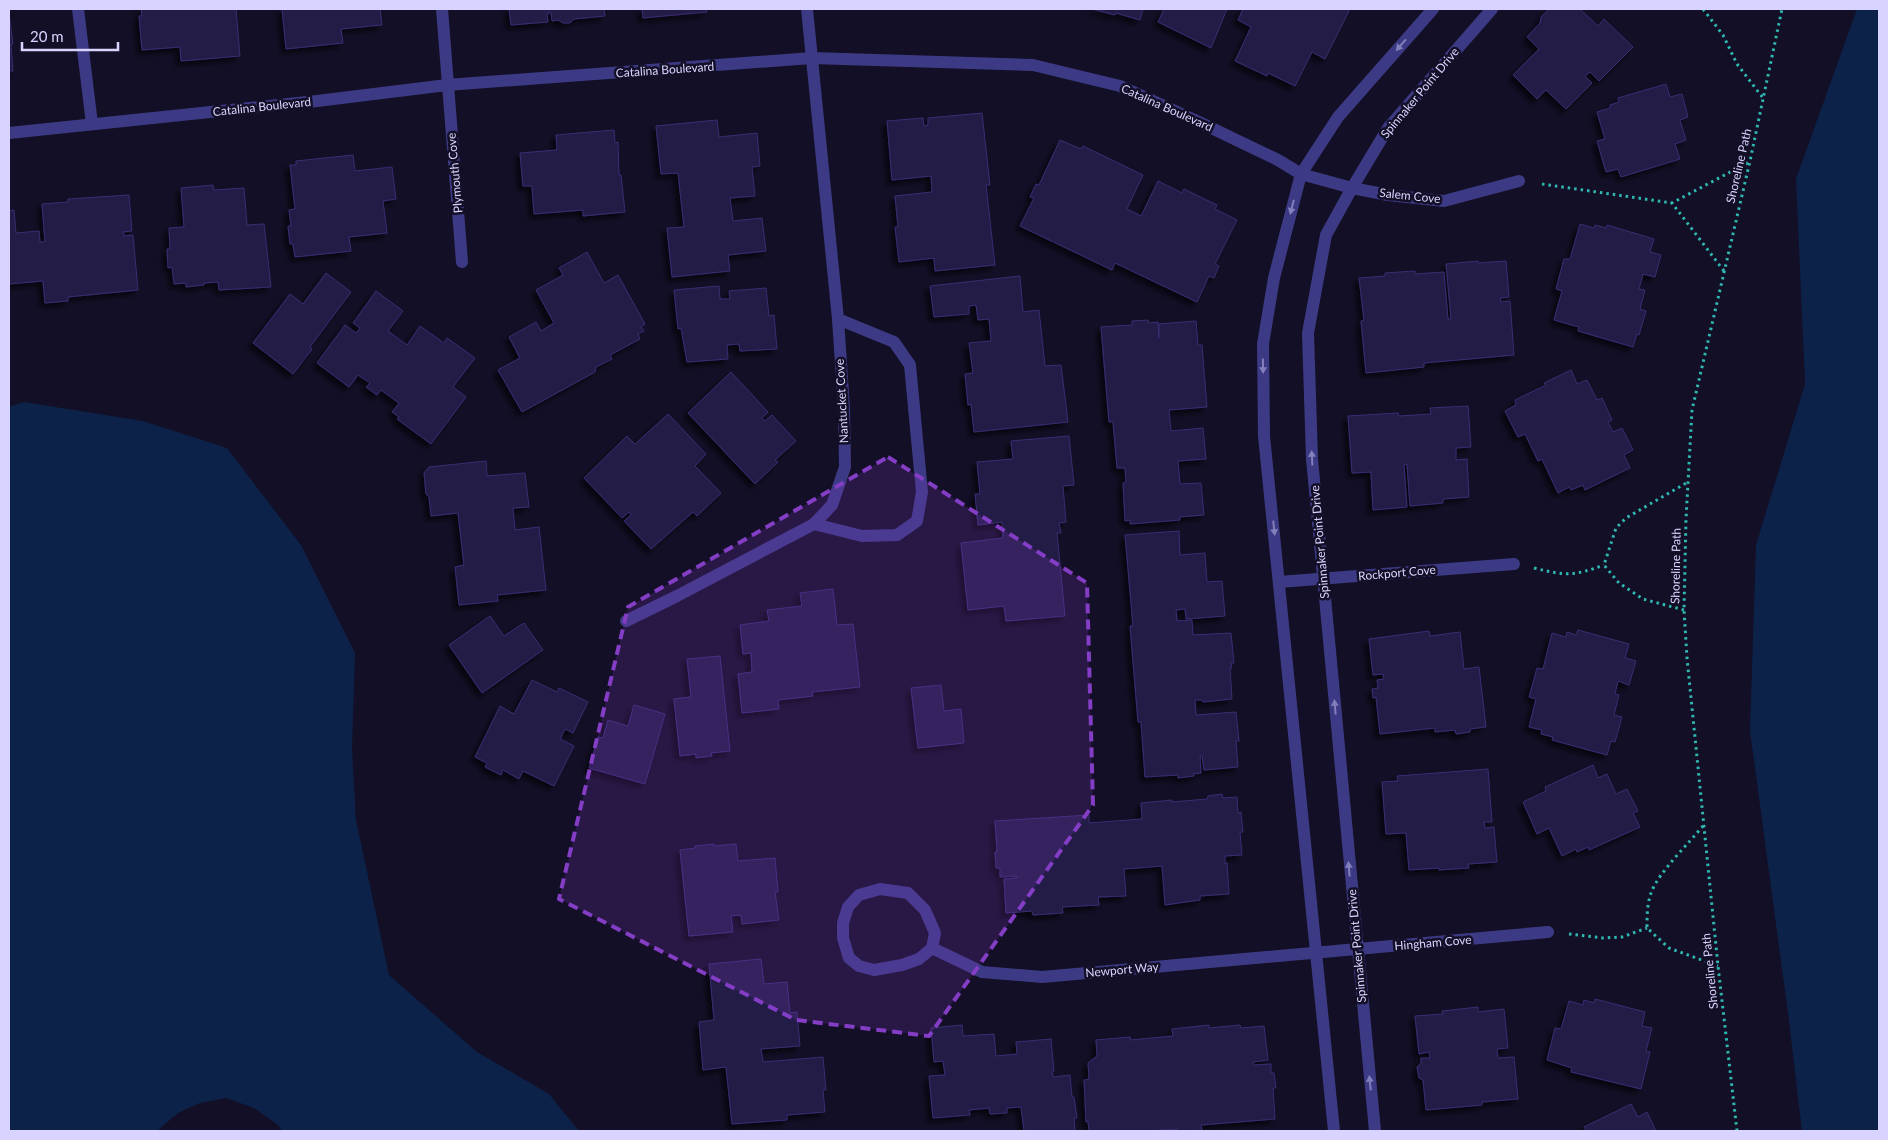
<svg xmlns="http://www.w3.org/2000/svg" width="1888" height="1140" font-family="Lato,sans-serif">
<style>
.water{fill:#0c2248}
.building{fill:#241b47;stroke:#3b2d73;filter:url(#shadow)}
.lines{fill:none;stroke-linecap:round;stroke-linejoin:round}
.path{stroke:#2fb8b0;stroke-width:3;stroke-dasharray:2.5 4;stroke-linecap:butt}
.minor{stroke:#3d3a85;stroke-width:12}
.oneway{fill:#837fbc}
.marked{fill:#843dc5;fill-opacity:0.2;stroke:#843dc5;stroke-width:4;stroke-dasharray:10 6;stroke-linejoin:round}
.labels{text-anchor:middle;stroke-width:5;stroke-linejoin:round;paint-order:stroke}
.street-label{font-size:12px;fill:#d9d4ff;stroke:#130f26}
</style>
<defs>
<filter id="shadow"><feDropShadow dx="-4.5" dy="4.5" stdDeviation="2.5" flood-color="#0009"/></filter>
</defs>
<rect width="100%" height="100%" fill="#130f26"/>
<g class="water">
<polygon points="1857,9 1879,9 1879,1131 1802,1131 1788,1013 1750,731 1756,545 1805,384 1796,179"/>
<polygon points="24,402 143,421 227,448 301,545 355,653 352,749 356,820 389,975 477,1052 549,1094 579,1131 282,1131 278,1125 254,1108 226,1098 200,1103 178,1113 157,1131 9,1131 9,407"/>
</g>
<g class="building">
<polygon points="141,9 236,9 240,56 181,61 180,47 142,50 139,16 142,16"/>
<polygon points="282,9 380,9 382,25 341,29 343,43 286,49"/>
<polygon points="509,9 604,9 605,16 574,19 570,23 563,23 558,20 552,21 551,13 547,13 548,22 511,25"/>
<polygon points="642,9 706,9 707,12 643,18"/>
<polygon points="1092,9 1143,9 1140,20 1116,13 1115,15"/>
<polygon points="1164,9 1227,9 1211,48 1158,22"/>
<polygon points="1243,9 1350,9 1325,59 1312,52 1295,86 1268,73 1267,76 1235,61 1251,27 1238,20"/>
<polygon points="1549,9 1580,9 1598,26 1604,19 1633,47 1599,81 1590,72 1585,76 1592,83 1566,109 1546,90 1537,99 1513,75 1539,49 1527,37 1540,23 1541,17"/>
<polygon points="9,13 13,44 11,44 13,71 9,71"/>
<polygon points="1666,84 1670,97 1682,94 1688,117 1680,120 1686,140 1675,144 1680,159 1621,177 1618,169 1606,172 1597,141 1605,139 1597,112 1610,108 1610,105 1619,102 1618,98"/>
<polygon points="982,113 990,185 986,185 995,265 935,271 934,258 899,262 895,227 898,227 895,196 932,192 931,176 892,180 887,121 923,118 924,126 928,125 928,118"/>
<polygon points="717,120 719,137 757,133 760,166 752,167 755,196 730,198 733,221 762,218 766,251 728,255 730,271 672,277 667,228 684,227 678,173 661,174 656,126"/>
<polygon points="614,130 615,143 618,142 619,175 621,175 625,212 583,216 583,210 534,214 532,186 523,186 520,153 557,150 556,135"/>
<polygon points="1060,140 1081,149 1083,146 1143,175 1127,209 1141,216 1158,181 1182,193 1184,189 1217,205 1215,209 1237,220 1215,264 1219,266 1214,278 1209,276 1197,302 1115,263 1112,270 1020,226 1034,198 1030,197 1036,184 1039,185"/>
<polygon points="353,155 355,171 392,167 396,199 383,201 387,233 349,237 351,251 295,257 293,244 290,244 288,226 291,226 289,210 295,209 290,165 296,165 296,161"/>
<polygon points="213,185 214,190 244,188 247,225 264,224 271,287 219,290 218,282 204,283 204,285 186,287 186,283 174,284 172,267 168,268 167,249 170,249 169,228 184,227 181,188"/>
<polygon points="129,195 132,231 123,232 124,236 133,235 138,290 68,297 68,301 45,303 43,281 9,284 9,211 14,210 16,233 39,231 40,242 45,242 42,204 68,202 68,199"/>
<polygon points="1580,224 1594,228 1595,225 1606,228 1607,225 1654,239 1650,252 1661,255 1655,277 1643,274 1639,289 1645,290 1640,309 1646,311 1639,335 1637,334 1633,347 1578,331 1579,327 1554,320 1562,291 1556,289 1564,259 1570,259"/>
<polygon points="587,252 604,283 618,275 645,324 641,327 644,331 638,334 640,339 610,355 612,359 596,367 595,372 522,412 498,370 520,358 509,337 536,322 541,331 554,323 536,290 563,275 559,268"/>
<polygon points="1478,261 1478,263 1506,261 1509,297 1500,298 1501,302 1510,301 1514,355 1424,363 1424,367 1366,373 1361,321 1364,320 1359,278 1385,276 1385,273 1415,271 1415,274 1444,272 1448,319 1451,319 1446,264"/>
<polygon points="326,273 351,292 310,347 312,349 293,374 253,343 290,294 303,304"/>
<polygon points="1020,276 1023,312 1039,310 1045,366 1061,365 1068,422 974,432 971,404 968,405 965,374 973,373 969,343 991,341 989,319 978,320 976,305 969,306 969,314 934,317 930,286"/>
<polygon points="719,286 720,299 730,299 729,291 766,288 769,316 774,315 777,349 740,351 739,344 727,345 728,359 687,362 681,328 678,329 674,290"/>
<polygon points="376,291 403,311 388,331 407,345 420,326 444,343 447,338 475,358 453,387 466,397 431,444 397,419 399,417 392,412 399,403 381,390 377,395 366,387 370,383 358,375 349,387 317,363 345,325 356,333 360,328 353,323"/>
<polygon points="1148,320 1149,323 1158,322 1159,338 1159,324 1196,321 1198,345 1202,345 1207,407 1169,410 1171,431 1203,428 1206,459 1178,461 1180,484 1201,483 1204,515 1179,517 1180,520 1130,524 1130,520 1125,521 1123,483 1126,482 1125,468 1117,468 1113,422 1109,422 1101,327 1132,325 1132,321"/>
<polygon points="1571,370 1577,384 1587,380 1597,400 1602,398 1612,420 1608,422 1613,432 1622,428 1633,450 1624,455 1630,468 1585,490 1583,485 1571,490 1569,487 1558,493 1542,459 1538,461 1525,434 1518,437 1505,411 1516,405 1515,400 1546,385 1544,383"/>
<polygon points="731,372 768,412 762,418 765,421 772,415 796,441 775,460 778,462 755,484 688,413"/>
<polygon points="1468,406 1471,447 1456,448 1456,460 1467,459 1469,497 1443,499 1443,503 1410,506 1407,464 1404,465 1407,507 1373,510 1371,472 1352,473 1348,416 1398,413 1399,416 1431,414 1430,408"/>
<polygon points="668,414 706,454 695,466 721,493 697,516 693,512 651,549 624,521 631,515 629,512 622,518 584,478 627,436 635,444"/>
<polygon points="1069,436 1074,485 1063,486 1066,522 1059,523 1061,533 1057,533 1065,616 1006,621 1004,606 968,610 961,543 1003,538 1002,522 978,525 975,494 980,494 977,462 1013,459 1011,441"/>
<polygon points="486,461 487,476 525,473 529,507 513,508 515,530 539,527 546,590 497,595 498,601 459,605 455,567 464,565 458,513 431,516 429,497 426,494 424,473 429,467"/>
<polygon points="1179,531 1180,555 1205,553 1207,582 1222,581 1225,616 1186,619 1185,609 1176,610 1177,621 1192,620 1193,635 1231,633 1234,663 1231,663 1232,668 1230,668 1232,699 1203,702 1202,700 1195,700 1196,715 1236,712 1239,741 1236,741 1238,767 1204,770 1202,756 1200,756 1201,773 1193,774 1194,776 1178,778 1178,775 1145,777 1141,722 1138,722 1130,626 1133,626 1125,535"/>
<polygon points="833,589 837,625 853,624 860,687 812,692 813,696 778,700 779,709 742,713 738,674 752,672 751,653 743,654 740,625 769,621 767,610 802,606 800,593"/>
<polygon points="490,616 504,636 524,623 543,650 482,693 449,645"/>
<polygon points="1578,630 1629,644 1625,658 1636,661 1629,685 1618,681 1615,694 1619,695 1614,715 1622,717 1615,742 1611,741 1607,755 1552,740 1553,737 1541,734 1542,730 1529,727 1536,699 1529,697 1537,668 1543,669 1552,633 1566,637 1567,632 1576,635"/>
<polygon points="1429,631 1430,636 1460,632 1464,669 1479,667 1486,727 1470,729 1470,732 1456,734 1455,730 1435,732 1435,728 1380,734 1376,697 1373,698 1372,689 1378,688 1377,680 1384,679 1383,674 1373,675 1369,639"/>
<polygon points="720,656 730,751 711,753 712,756 696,758 696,754 680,756 674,699 691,697 687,659"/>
<polygon points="532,680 557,692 559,688 588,702 573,733 565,729 560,739 574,746 554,786 523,771 519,779 503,770 501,775 485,767 487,763 475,757 500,706 514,714"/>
<polygon points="941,685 944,711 961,709 964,743 918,748 911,688"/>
<polygon points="634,705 665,714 645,784 589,768 598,737 603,738 608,720 628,726"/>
<polygon points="1593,765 1598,778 1607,774 1616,794 1627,789 1638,811 1633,813 1640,827 1589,850 1588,847 1577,852 1576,849 1562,856 1549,828 1537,834 1523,802 1546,791 1545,787"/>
<polygon points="1488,769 1492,822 1484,822 1485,828 1494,827 1497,862 1468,864 1469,868 1439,870 1439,868 1409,870 1406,833 1386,834 1382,782 1398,781 1397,776"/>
<polygon points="1222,794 1223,798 1237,797 1238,813 1241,812 1243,832 1240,832 1242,855 1225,856 1225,864 1227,863 1229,894 1200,896 1200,900 1165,905 1162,866 1124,869 1126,896 1098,897 1099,905 1062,907 1063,913 1033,915 1032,911 1006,913 1004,879 1017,878 1017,876 1000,877 1000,868 996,868 995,852 997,852 995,821 1089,815 1089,823 1142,819 1141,803 1172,800 1172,802 1207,799 1208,796"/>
<polygon points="714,844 714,846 736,844 738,861 775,858 778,892 775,892 779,920 742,924 741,915 731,916 733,932 689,936 680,850 695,848 695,846"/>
<polygon points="761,959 764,984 787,982 790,1013 797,1012 800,1046 761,1049 763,1062 823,1057 826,1090 823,1090 825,1112 787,1115 787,1120 732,1124 726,1067 703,1070 699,1022 714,1020 709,964"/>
<polygon points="1595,999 1645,1012 1642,1026 1652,1028 1646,1051 1650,1052 1641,1089 1571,1072 1572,1068 1547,1060 1555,1028 1561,1029 1569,1001 1583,1005 1584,1000 1594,1003"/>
<polygon points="1478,1007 1478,1012 1504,1009 1508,1048 1497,1049 1498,1058 1514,1057 1518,1099 1482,1102 1482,1105 1426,1110 1423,1080 1419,1078 1417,1067 1421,1063 1421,1058 1430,1058 1429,1052 1419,1054 1415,1016 1443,1014 1442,1011"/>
<polygon points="962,1025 963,1036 994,1034 996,1056 1017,1054 1016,1042 1051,1039 1054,1071 1052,1072 1053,1077 1070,1075 1072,1097 1074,1097 1077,1118 1074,1118 1075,1131 1024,1131 1021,1107 1007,1108 1007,1113 990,1114 989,1108 969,1110 970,1115 933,1118 929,1076 945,1075 943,1061 934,1062 931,1028"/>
<polygon points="1209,1025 1209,1028 1240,1025 1241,1028 1264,1026 1268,1060 1253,1062 1254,1065 1271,1064 1271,1073 1274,1073 1276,1088 1273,1088 1275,1119 1201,1125 1202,1130 1186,1131 1179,1131 1178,1129 1146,1131 1089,1131 1088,1121 1086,1122 1084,1080 1089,1079 1088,1063 1097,1056 1096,1040 1130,1037 1131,1040 1173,1036 1172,1029"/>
<polygon points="1631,1104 1638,1117 1647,1112 1656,1131 1583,1131 1586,1130 1584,1127"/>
</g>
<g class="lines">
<g class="path">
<polyline points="1703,9 1723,35 1737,64 1763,98"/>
<polyline points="1542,184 1672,203"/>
<polyline points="1724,271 1672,203 1749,162"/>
<path d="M1534,568C1566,576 1574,576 1604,565"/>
<polyline points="1684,610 1643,599 1619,583 1604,565 1616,528 1626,518 1688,482"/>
<path d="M1703,826C1689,843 1658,873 1651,893C1647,905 1647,916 1647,928L1669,948L1718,966"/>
<polyline points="1569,934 1603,938 1622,937 1647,928"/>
<polyline points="1737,1131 1718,966 1687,658 1684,610 1686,519 1692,410 1750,161 1782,9"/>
</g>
<g class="minor">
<polyline points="78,9 92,124"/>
<polyline points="442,9 462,262"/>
<polyline points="9,133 317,101 447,85 812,58 1033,65 1120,86 1201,123 1278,160 1301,174 1352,188 1388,195 1444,201 1519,181"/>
<polyline points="814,524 862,536 897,535 917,521 922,492 910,365 894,342 838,319"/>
<polyline points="1279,582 1514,564"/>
<polyline points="626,621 677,596 814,524 832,505 845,467 844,408 838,319 807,9"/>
<polyline points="932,948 935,933 925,910 908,893 880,889 859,895 848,907 843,923 843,938 849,958 859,966 874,970 902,965 919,959 932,948 982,972 1042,977 1548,932"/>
<polyline points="1334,1131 1264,436 1263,344 1274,278 1301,174 1338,117 1433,9"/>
<polyline points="1375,1131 1312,459 1308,333 1326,235 1352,188 1388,128 1492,9"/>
</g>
</g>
<defs><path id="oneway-solid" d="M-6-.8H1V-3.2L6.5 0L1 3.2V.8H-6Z" transform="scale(1.25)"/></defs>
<g class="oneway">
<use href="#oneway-solid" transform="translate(1401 45) rotate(131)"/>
<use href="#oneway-solid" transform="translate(1292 207) rotate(104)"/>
<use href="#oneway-solid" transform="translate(1263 366) rotate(89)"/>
<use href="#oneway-solid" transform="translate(1312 458) rotate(-93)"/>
<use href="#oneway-solid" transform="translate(1274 528) rotate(84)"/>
<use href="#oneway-solid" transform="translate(1335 707) rotate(-95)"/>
<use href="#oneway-solid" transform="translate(1349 869) rotate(-95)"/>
<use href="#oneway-solid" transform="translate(1370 1083) rotate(-96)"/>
</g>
<path class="marked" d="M888,457L1087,583L1093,805L929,1036L796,1020L559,899L628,607Z"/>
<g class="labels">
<g class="street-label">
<text transform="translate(665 70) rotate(-4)" y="4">Catalina Boulevard</text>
<text transform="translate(1420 93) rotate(-50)" y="4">Spinnaker Point Drive</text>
<text transform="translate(262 107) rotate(-6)" y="4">Catalina Boulevard</text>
<text transform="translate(1167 108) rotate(24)" y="4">Catalina Boulevard</text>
<text transform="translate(1739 166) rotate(-77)" y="4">Shoreline Path</text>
<text transform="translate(455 173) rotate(-95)" y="4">Plymouth Cove</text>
<text transform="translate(1410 196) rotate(6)" y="4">Salem Cove</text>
<text transform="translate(842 401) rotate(-93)" y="4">Nantucket Cove</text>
<text transform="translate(1320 542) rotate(-95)" y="4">Spinnaker Point Drive</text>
<text transform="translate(1676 566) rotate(-89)" y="4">Shoreline Path</text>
<text transform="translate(1397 573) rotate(-5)" y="4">Rockport Cove</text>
<text transform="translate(1433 943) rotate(-5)" y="4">Hingham Cove</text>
<text transform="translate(1357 946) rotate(-95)" y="4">Spinnaker Point Drive</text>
<text transform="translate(1122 970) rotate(-5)" y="4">Newport Way</text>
<text transform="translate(1710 971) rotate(-96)" y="4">Shoreline Path</text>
</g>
</g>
<rect width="1888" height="1140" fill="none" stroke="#d9d4ff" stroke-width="20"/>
<path d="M22 42v8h96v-8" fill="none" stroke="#d9d4ff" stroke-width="2.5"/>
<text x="30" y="42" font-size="15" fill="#d9d4ff" stroke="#130f26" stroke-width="4" paint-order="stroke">20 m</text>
</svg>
